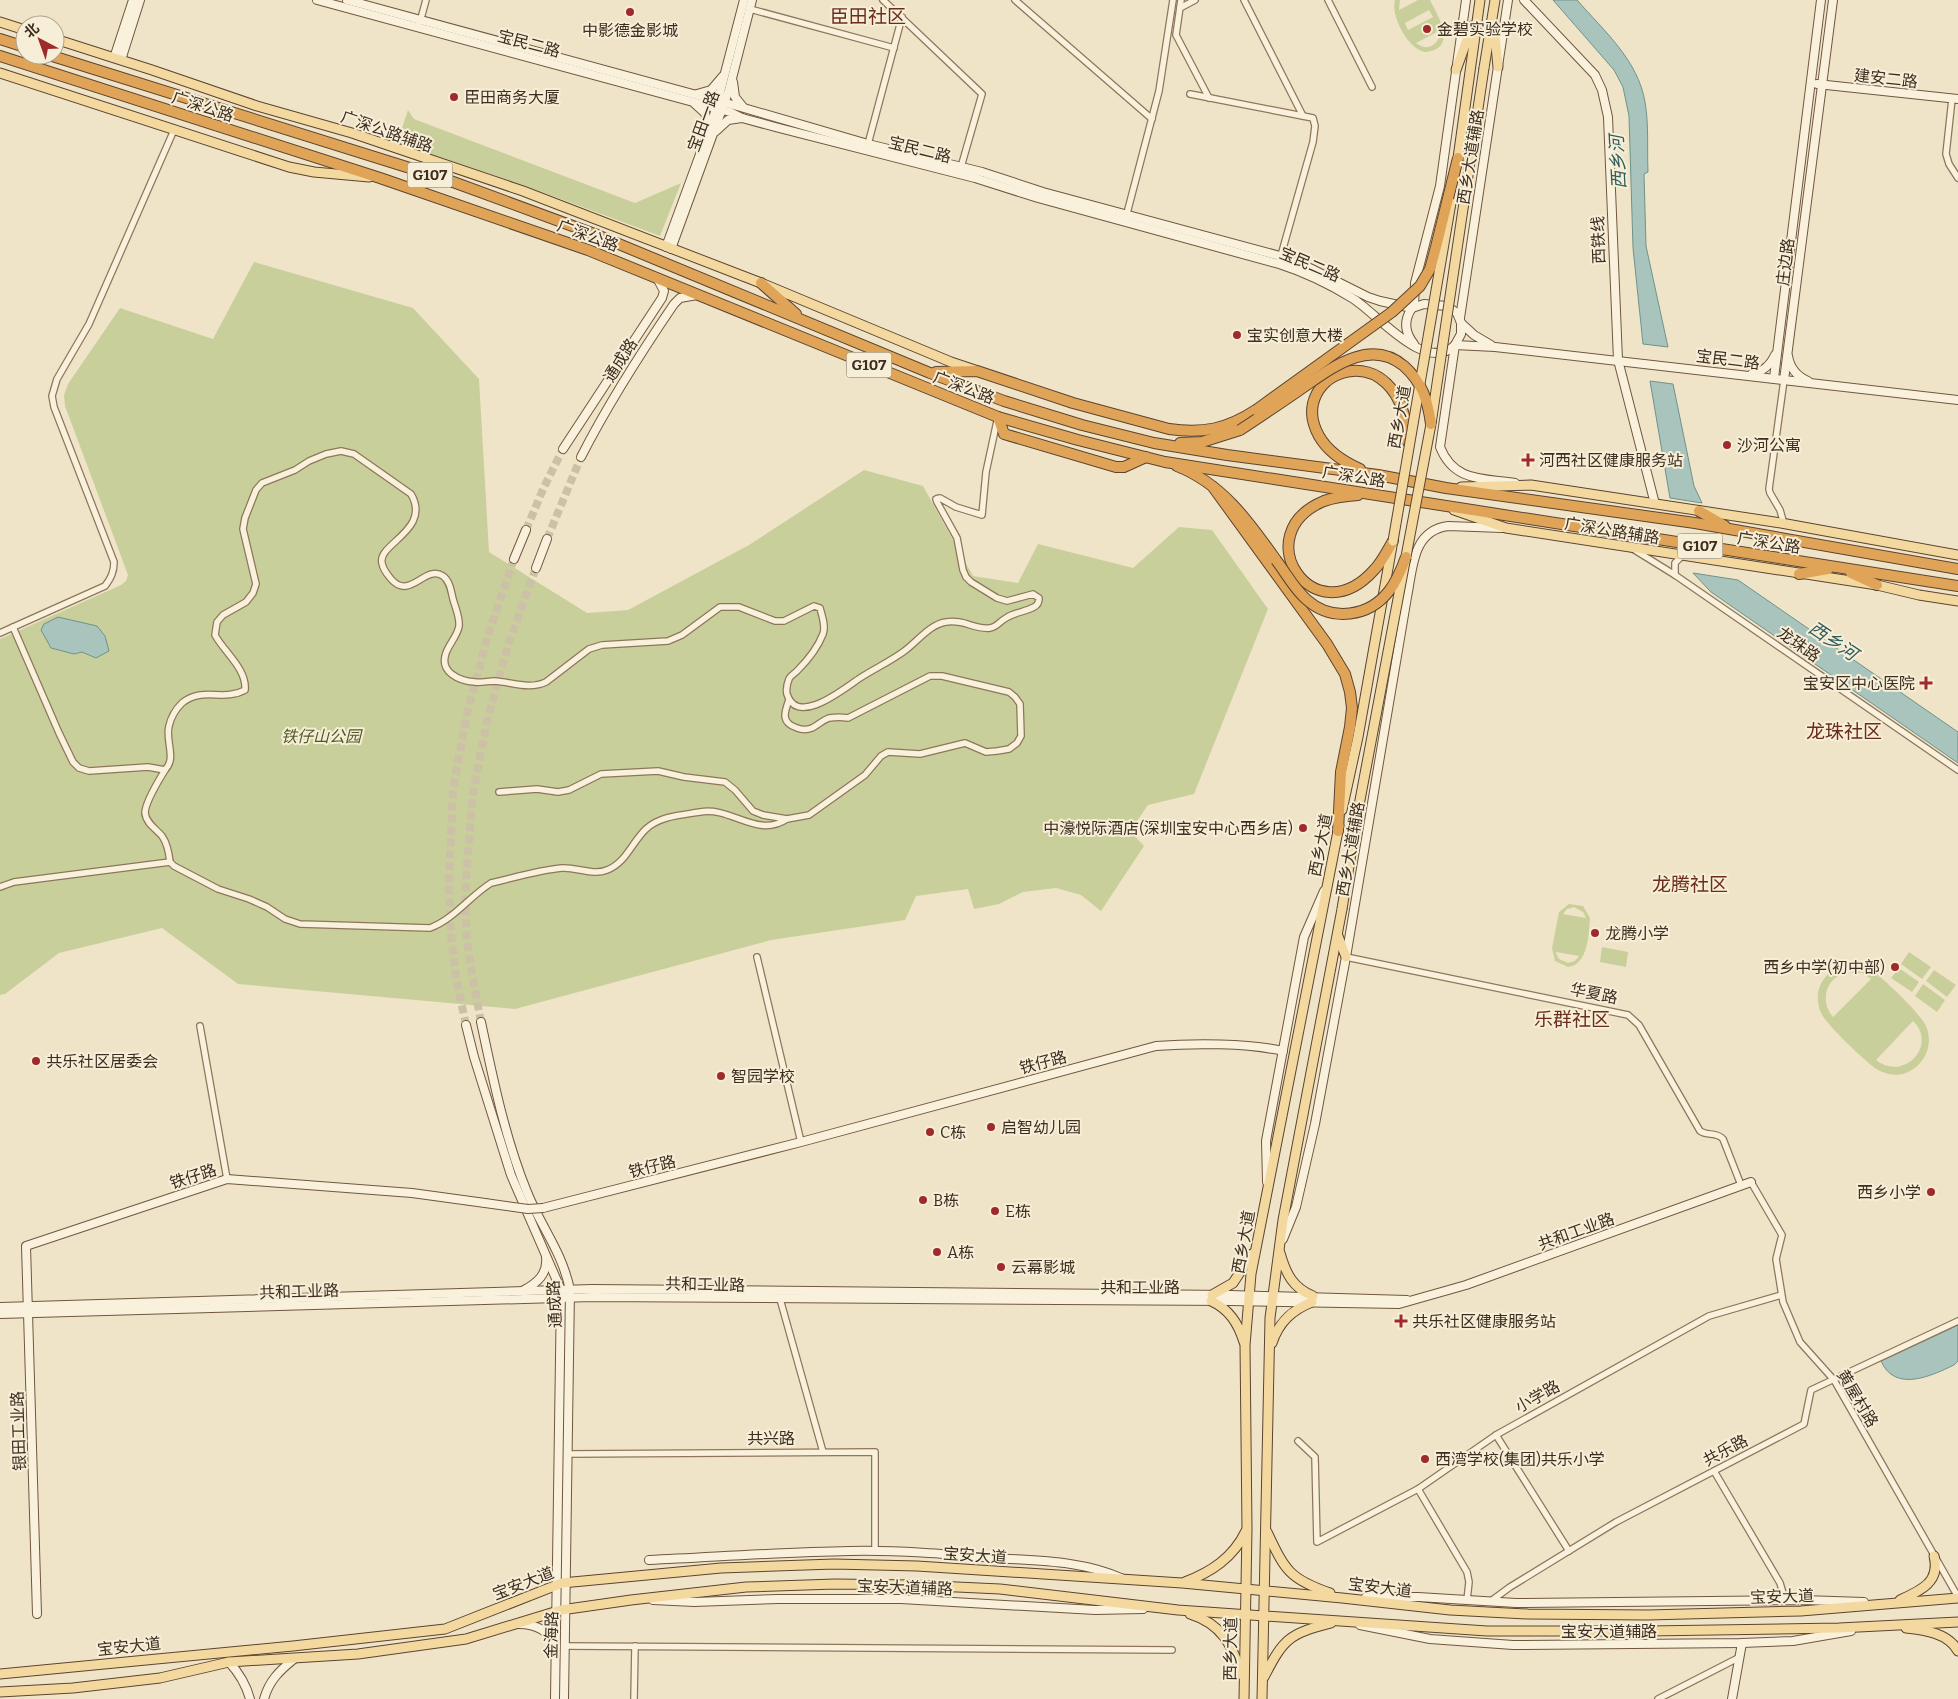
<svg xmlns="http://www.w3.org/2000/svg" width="1958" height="1699" font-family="Bitter,'Noto Sans SC',serif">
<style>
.green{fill:#c9cf9b;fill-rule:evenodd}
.water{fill:#a9c4bc;stroke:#6f938a}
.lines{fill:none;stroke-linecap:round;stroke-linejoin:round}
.secondary-tunnel{stroke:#ccc0a6;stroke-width:8;stroke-dasharray:8 4;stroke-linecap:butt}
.street-casing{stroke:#8d765c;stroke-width:8}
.secondary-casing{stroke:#6f573f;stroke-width:10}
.primary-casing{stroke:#5b4430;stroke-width:11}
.highway-casing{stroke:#5b4430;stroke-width:12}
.street{stroke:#faf1dc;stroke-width:5.5}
.secondary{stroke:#faf1dc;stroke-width:8}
.primary{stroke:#f3d9a0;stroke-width:9}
.highway{stroke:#e0a458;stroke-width:10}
.secondary-bridge-casing{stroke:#6f573f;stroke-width:10;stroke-linecap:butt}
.primary-bridge-casing{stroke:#5b4430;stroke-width:11;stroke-linecap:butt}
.highway-bridge-casing{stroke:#5b4430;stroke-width:12;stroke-linecap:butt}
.secondary-bridge{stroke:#faf1dc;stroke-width:8}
.primary-bridge{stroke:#f3d9a0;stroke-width:9}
.highway-bridge{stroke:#e0a458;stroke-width:10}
.poi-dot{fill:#9e2a2b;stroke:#f7eed8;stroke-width:2}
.labels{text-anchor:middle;stroke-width:4;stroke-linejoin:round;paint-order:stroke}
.shield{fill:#f7eed8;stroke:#756857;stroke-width:1}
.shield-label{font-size:15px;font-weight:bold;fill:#3d2e20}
.poi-label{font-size:16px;fill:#3d2e20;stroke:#f7eed8;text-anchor:start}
.street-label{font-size:16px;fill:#3d2e20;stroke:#f7eed8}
.park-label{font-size:16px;font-style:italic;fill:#4d5a26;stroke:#f7eed8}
.water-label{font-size:18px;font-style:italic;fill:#2f5d5a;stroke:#f7eed8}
.quarter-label{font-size:19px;fill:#6b2e1e;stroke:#f7eed8}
</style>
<rect width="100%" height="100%" fill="#f0e4c8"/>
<g class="green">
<path d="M1395,0H1400L1399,10L1418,0H1430C1438,16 1459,49 1425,52C1409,50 1390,16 1395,0ZM1429,10L1433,17L1408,30L1405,23ZM1439,31V38C1434,48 1425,50 1416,43Z"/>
<polygon points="408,110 414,119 635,203 681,183 660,236 526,186 397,143"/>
<polygon points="254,262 413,308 479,379 489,552 587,613 628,610 749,545 864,470 923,486 973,576 1018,583 1038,544 1133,568 1179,527 1212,530 1268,609 1194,794 1148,805 1130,831 1144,846 1101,911 1081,895 1056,888 1023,892 999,904 974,909 968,889 916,896 905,920 771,940 515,1009 238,984 162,928 59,953 5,994 0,995 0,639 121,585 126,581 128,575 65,406 64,395 68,384 120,308 213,339"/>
<path d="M1569,904L1583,906L1590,918C1589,934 1588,965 1568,967L1555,961L1552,948L1559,912ZM1574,907L1583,912L1586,918L1563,914L1567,909ZM1556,953V952L1579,956L1575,961L1568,963L1559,959Z"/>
<polygon points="1602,947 1628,952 1626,967 1600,962"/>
<polygon points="1909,952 1931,967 1922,979 1901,964"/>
<path d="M1852,963C1858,964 1865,965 1870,969C1881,976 1921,1014 1926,1026C1934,1044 1925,1066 1906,1073C1898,1076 1888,1075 1880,1071C1869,1066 1826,1024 1821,1013C1810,988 1828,966 1852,963ZM1847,972L1862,973L1871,979L1833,1017C1819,1000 1826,978 1847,972ZM1913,1021C1938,1045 1904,1082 1876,1060Z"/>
<polygon points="1899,968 1919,982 1912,992 1891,978"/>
<polygon points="1934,970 1956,985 1947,997 1926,981"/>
<polygon points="1923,984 1945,1000 1937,1012 1915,996"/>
</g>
<g class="water">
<path d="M1553,0H1577C1604,31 1638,60 1645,102C1649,125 1647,149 1648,172L1644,174L1646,246L1668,347L1643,344L1633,248L1629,116L1623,87L1614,70Z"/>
<polygon points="1650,381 1673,384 1694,486 1702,503 1670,498"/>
<polygon points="1693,573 1738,580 1958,732 1958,763 1711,592"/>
<polygon points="58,617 97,626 105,636 109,651 96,658 82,652 74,654 51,648 41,630 44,624"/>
<path d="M1958,1325V1361L1954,1365C1931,1376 1895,1393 1881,1361Z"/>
</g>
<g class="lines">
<g class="secondary-tunnel">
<polyline points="526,530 544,487 563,449"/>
<polyline points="547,539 581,457"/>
<polyline points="481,1022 472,974 466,932 466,878 473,793 488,717 509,642 536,568"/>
<polyline points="466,1025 456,978 451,934 449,879 453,789 467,714 488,635 514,559"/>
</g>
<defs>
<g id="street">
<polyline points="883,0 982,94 961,167"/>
<polyline points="1015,0 1152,119"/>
<polyline points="1181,0 1176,35 1209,98"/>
<polyline points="1244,0 1303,116"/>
<polyline points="1328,0 1372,87"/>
<polyline points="1180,8 1195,0"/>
<polyline points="750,9 894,48"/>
<polyline points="420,22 426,0"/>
<polyline points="1190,94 1313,118 1315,126 1313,142 1280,259"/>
<polyline points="1952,99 1946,154 1949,164 1958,178"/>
<polyline points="868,144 902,17"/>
<polyline points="1126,217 1159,91 1173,0"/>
<polyline points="1784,380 1769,489 1770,493 1780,510 1784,524"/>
<polyline points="1633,549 1675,575 1958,770"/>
<polyline points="1675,575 1675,563 1682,556"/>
<path d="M13,627L59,733L73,762L79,768L89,771L148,767L165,770C177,758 165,741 169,726C171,717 176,709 182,703C203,686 223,702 245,690C247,669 224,652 215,635L217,622L223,615L246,602L253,593L256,584L243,529L245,518L256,490L262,483L295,470L309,461L326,454L341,451L354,454L411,494C432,530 377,544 382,563C383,570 387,574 391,579C410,601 425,564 443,576C450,581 451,591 453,599C455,607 460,617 459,626C458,635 449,644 446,653C439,672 459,681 475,682C481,683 488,681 494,681C512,682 529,690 546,682L589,649L602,645L668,641L682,635L720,607H739L775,621H784L814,606L820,608C822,616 826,626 823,634C818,647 806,662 797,671C794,674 790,676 789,679C787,684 786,690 787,694C797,728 846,687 860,678C874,669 889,662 903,652C916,643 930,624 946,622C964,619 975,630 990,628C997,627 1000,621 1006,618C1015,612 1025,612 1034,607C1038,605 1039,602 1039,598L1033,594L1007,601L997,598L971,582L966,577L963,570L957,538L937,502L936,499L940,498L956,507L982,515L986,472L997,421"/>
<path d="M0,633L105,586C111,578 114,572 114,562L54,407L52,396L57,379L89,324L174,130"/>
<path d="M165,770C159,780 145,802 145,813C146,823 156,829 162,836C167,843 169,853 170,862L174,866L218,889L249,899L267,907L285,919L300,924L430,928C454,919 469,897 491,883C513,878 539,870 562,868C577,867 593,876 607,870C626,863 632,842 646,829C660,816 682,815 700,812C731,806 757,839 787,819"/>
<path d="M499,792L537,789L558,792L569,790L601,774L658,771L684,777L725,782L735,790L753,811L763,815L787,819L809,815L865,775L881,756L888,752L920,754L965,743L986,752L997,751L1009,749L1017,743L1021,736L1020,704L1015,697L1009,692L942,676H930L848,718C842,717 836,717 829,718C823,720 818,725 812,728C807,730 802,730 797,728C781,723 784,713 789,700"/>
<polyline points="0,887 14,882 170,862"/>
<polyline points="757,957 801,1142"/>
<path d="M1346,957L1628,1015L1639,1025L1700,1131C1707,1136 1717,1132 1723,1139L1741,1185"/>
<polyline points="200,1026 227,1179"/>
<polyline points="1751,1182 1782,1235 1776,1259 1783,1302 1800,1342 1834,1380 1958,1597"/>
<polyline points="780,1299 823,1452"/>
<polyline points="1496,1435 1569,1551"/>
<polyline points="1298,1441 1315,1457 1317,1542 1418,1489 1496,1435 1709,1316 1781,1295"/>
<polyline points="567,1454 875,1452 875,1551"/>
<polyline points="1714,1471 1780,1583 1785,1600"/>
<polyline points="1418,1489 1467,1572 1469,1582 1467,1600"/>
<polyline points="1491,1601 1510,1587 1616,1522 1804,1424 1811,1390 1958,1321"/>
<polyline points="564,1646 1172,1650"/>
<polyline points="634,1699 635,1646"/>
<polyline points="1658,1699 1740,1657"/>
</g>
<g id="secondary">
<path d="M317,0L730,112L742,118L779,128L975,178L1038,198L1279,264C1304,272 1329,284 1352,298C1376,312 1425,375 1455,345L1495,347L1958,400"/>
<polyline points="347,0 737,106 868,144 982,172 1043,192 1280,256 1312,269 1368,297 1380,301 1412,308 1424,304 1447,306 1457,313 1461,323 1474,335 1491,345"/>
<polyline points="1524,0 1595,75 1602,90 1608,117 1618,360 1655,504"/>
<polyline points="114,58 133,0"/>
<polyline points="121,60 140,0"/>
<polyline points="733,82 735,97 743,107"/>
<polyline points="1817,84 1958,99"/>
<polyline points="697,94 711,90 723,76"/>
<polyline points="695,104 705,113 709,128"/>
<polyline points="716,131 728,120 742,118"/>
<polyline points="666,247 713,119 744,0"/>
<polyline points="671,249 729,90 752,0"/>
<polyline points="1414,306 1415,283 1440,186 1466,0"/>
<path d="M1412,308C1403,321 1405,333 1414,344"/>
<polyline points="1460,318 1508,0"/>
<path d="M1461,323V334L1455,345L1440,447C1454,482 1482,478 1515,483"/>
<path d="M1788,356C1790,368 1796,376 1808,381"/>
<path d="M1752,374C1763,371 1770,366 1775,355"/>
<polyline points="1774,378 1821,0"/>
<polyline points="1784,380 1833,0"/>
<polyline points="563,449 662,298 664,291 657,278"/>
<path d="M581,457C608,404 640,354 674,304L680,298L697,295"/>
<polyline points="514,559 526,530"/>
<polyline points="536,568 547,539"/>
<path d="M481,1022C493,1079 505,1138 527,1192C541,1227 562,1251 570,1290L564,1699"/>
<polyline points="466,1025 474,1057 511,1175 561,1290 555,1699"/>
<polyline points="1267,1182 1266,1141 1304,937 1324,891"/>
<path d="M543,1208L801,1142L1156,1046C1194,1043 1247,1043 1283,1051"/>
<path d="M1283,1239L1296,1207L1315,1124L1346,957L1407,597C1413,568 1412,531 1448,526L1502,528"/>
<path d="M524,1290C537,1283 548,1274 546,1257"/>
<polyline points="0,1307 592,1289 1231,1295 1407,1300"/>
<polyline points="0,1314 592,1297 1230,1301 1399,1304 1466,1285 1751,1182"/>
<path d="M649,1560C716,1557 783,1552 850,1551C898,1550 946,1554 994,1558C1036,1561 1081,1560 1121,1578"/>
<polyline points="1366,1597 1418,1597 1516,1603 1803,1600 1864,1602"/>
<polyline points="653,1600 694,1602 778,1599 901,1599 1095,1610 1143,1609"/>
<polyline points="37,1614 26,1246 227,1179 412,1193 485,1203"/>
<path d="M519,1624C536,1624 549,1631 556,1646"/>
<polyline points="1360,1625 1430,1639 1513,1645 1742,1643 1793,1641 1851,1631"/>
<path d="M229,1662C240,1674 246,1684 250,1699"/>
<path d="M264,1699C269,1681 279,1671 294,1659"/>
<polyline points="1732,1699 1742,1643"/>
</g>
<g id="primary">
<polyline points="0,22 25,30"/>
<polyline points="1494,25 1498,67"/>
<polyline points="55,39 152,70 257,106 352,133 523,191 761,283 951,362 975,370"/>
<polyline points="1484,68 1495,0"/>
<polyline points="1456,70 1472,26"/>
<polyline points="0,73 289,167 314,172 369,177"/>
<polyline points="1458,158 1480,0"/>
<polyline points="1461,487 1531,485 1781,523 1958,555"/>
<polyline points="1454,510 1506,528 1877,585 1919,595 1958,601"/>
<polyline points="1342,810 1358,737 1392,546"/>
<polyline points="1338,936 1346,957"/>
<path d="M1280,1253C1286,1274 1293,1288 1313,1296"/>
<polyline points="1212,1295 1233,1283 1252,1254"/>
<path d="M1211,1301C1229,1309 1238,1323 1244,1342"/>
<path d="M1272,1343C1279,1322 1292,1310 1312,1302"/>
<path d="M1267,1532C1285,1570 1289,1579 1330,1593"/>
<path d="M1185,1582C1211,1572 1233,1558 1246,1531"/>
<path d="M1900,1600C1920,1591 1941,1582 1934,1556"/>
<path d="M1190,1614C1222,1624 1232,1645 1242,1675"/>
<path d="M1906,1628C1925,1630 1948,1633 1958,1651"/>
<polyline points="0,1674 293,1646 445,1629 562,1583 721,1568 834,1564 917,1566 1182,1583 1342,1598 1450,1610 1528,1614 1648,1615 1801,1611 1958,1598"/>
<path d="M1264,1677C1284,1638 1289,1634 1331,1623"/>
<polyline points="0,1692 73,1688 160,1678 229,1662 358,1654 466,1639 561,1610 631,1600 746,1587 835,1584 914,1585 1000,1589 1178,1610 1487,1631 1648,1631 1839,1628 1958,1622"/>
<polyline points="1244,1699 1247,1529 1245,1345 1251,1274 1339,826"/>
<polyline points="1262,1699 1270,1318 1283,1220 1342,909"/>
</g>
<g id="highway">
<polyline points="0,39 25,47"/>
<polyline points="49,55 445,179 597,235 930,373 1004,401 1082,425 1154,443 1227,455 1378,475 1446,488 1695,523 1958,569"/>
<polyline points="0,56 380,178 588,250 998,417 1078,440 1165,462 1958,586"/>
<polyline points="761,283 796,314"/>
<path d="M936,372L977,371L1073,403L1169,429C1203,434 1227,429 1256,410"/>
<polyline points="998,417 1004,434 1116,467 1124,467 1146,457"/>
<polyline points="1180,443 1202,442 1240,430"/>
<path d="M1177,466C1223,484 1249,522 1276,560"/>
<path d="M1360,469C1344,462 1328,452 1319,436C1283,371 1402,327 1408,442"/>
<polyline points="1213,487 1327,644 1345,674 1350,692 1352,708 1350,727 1341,772 1338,831"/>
<path d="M1358,495C1346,496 1335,497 1324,501C1245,534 1314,637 1374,570C1382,562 1387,551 1393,541"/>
<polyline points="1699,511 1725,526"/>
<polyline points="1851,573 1877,585"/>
<polyline points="1799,574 1828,569"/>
</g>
</defs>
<use href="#street" class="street-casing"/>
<use href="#secondary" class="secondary-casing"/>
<use href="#primary" class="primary-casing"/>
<use href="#highway" class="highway-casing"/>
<use href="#street" class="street"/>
<use href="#secondary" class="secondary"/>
<use href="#primary" class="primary"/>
<use href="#highway" class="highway"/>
<defs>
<polyline id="secondary-bridge" points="485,1203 528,1209 543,1208"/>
<g id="primary-bridge">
<polyline points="1393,541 1451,203"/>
<polyline points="1342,909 1357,816 1431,424 1484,68"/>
</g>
<g id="highway-bridge">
<polyline points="1256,410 1392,312 1420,286 1430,269 1436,247 1458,158"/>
<path d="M1240,430C1260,417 1279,404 1298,391C1328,371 1368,336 1404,366C1422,382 1428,401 1431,424"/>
<path d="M1276,560C1286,573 1294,589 1307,600C1332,622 1369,617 1389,591C1397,581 1402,568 1406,557"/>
</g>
</defs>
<use href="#secondary-bridge" class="secondary-bridge-casing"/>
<use href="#primary-bridge" class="primary-bridge-casing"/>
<use href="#highway-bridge" class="highway-bridge-casing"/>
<use href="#secondary-bridge" class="secondary-bridge"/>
<use href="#primary-bridge" class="primary-bridge"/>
<use href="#highway-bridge" class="highway-bridge"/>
</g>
<g class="poi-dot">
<circle cx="630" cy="12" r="5"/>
<circle cx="1427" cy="29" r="5"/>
<circle cx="454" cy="97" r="5"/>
<circle cx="1237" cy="335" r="5"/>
<circle cx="1727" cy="445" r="5"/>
<path d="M1525.5 452.5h5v5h5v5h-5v5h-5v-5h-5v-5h5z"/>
<path d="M1923.5 675.5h5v5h5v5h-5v5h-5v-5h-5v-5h5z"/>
<circle cx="1303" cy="828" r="5"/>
<circle cx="1595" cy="933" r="5"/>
<circle cx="1895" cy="967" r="5"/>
<circle cx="36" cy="1061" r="5"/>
<circle cx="721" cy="1076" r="5"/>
<circle cx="991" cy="1127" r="5"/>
<circle cx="930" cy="1132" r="5"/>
<circle cx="1931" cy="1192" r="5"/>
<circle cx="923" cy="1200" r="5"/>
<circle cx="995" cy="1211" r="5"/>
<circle cx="937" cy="1252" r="5"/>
<circle cx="1001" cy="1267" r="5"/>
<path d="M1398.5 1313.5h5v5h5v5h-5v5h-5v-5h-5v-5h5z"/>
<circle cx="1425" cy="1459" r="5"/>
</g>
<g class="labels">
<g class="shield">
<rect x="407.5" y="162.5" width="45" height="25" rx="4"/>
<rect x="846.5" y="352.5" width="45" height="25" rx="4"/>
<rect x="1677.5" y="533.5" width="45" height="25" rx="4"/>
</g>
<g class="shield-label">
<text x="430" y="180">G107</text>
<text x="869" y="370">G107</text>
<text x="1700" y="551">G107</text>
</g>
<g class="poi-label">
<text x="1437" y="35">金碧实验学校</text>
<text x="630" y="36" text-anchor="middle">中影德金影城</text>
<text x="464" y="103">臣田商务大厦</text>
<text x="1247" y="341">宝实创意大楼</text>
<text x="1737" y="451">沙河公寓</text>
<text x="1539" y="466">河西社区健康服务站</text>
<text x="1915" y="689" text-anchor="end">宝安区中心医院</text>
<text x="1293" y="834" text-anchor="end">中濠悦际酒店(深圳宝安中心西乡店)</text>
<text x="1605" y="939">龙腾小学</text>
<text x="1885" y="973" text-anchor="end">西乡中学(初中部)</text>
<text x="46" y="1067">共乐社区居委会</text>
<text x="731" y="1082">智园学校</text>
<text x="1001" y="1133">启智幼儿园</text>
<text x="940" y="1138">C栋</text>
<text x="1921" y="1198" text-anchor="end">西乡小学</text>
<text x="933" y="1206">B栋</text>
<text x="1005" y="1217">E栋</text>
<text x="947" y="1258">A栋</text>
<text x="1011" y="1273">云幕影城</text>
<text x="1412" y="1327">共乐社区健康服务站</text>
<text x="1435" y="1465">西湾学校(集团)共乐小学</text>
</g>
<g class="street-label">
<text transform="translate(529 43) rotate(15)" y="6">宝民二路</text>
<text transform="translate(1886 78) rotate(6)" y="6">建安二路</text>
<text transform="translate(203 106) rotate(18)" y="6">广深公路</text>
<text transform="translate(703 121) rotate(-70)" y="6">宝田一路</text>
<text transform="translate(387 131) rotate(19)" y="6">广深公路辅路</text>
<text transform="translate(920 149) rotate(14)" y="6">宝民二路</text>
<text transform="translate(1470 157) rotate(-81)" y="6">西乡大道辅路</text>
<text transform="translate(588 235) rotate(20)" y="6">广深公路</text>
<text transform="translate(1598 240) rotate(-92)" y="6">西铁线</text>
<text transform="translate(1785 262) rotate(-83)" y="6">庄边路</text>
<text transform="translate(1310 264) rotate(23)" y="6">宝民二路</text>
<text transform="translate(1728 359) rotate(7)" y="6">宝民二路</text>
<text transform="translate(620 360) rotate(-58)" y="6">通成路</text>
<text transform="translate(964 387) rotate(21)" y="6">广深公路</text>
<text transform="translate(1399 417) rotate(-80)" y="6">西乡大道</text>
<text transform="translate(1354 476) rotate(9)" y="6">广深公路</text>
<text transform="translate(1612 530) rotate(9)" y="6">广深公路辅路</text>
<text transform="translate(1769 542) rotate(9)" y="6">广深公路</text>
<text transform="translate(1799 644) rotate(35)" y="6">龙珠路</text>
<text transform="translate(1320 845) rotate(-79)" y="6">西乡大道</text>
<text transform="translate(1350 849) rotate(-80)" y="6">西乡大道辅路</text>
<text transform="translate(1594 993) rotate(11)" y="6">华夏路</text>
<text transform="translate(1043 1062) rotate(-15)" y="6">铁仔路</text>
<text transform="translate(652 1166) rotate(-14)" y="6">铁仔路</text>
<text transform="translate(193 1176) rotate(-18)" y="6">铁仔路</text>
<text transform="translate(1576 1231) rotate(-20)" y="6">共和工业路</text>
<text transform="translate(1243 1242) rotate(-80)" y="6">西乡大道</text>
<text transform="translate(705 1284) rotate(1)" y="6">共和工业路</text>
<text x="1140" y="1293">共和工业路</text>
<text transform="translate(299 1291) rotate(-2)" y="6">共和工业路</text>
<text transform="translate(554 1304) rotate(-93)" y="6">通成路</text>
<text transform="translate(1537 1396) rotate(-29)" y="6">小学路</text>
<text transform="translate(1858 1398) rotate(59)" y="6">黄屋村路</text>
<text transform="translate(18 1431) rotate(-92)" y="6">银田工业路</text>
<text x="771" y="1444">共兴路</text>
<text transform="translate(1725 1450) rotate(-28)" y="6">共乐路</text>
<text transform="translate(975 1555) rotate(4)" y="6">宝安大道</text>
<text transform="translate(523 1583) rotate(-21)" y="6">宝安大道</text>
<text transform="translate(905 1587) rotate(2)" y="6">宝安大道辅路</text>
<text transform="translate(1380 1587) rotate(7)" y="6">宝安大道</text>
<text transform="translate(1782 1596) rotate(-2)" y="6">宝安大道</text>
<text x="1609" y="1637">宝安大道辅路</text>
<text transform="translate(551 1635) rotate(-89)" y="6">金海路</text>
<text transform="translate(129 1646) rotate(-6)" y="6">宝安大道</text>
<text transform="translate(1230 1649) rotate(-89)" y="6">西乡大道</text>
</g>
<g class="park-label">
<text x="321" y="742">铁仔山公园</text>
</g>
<g class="water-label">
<text transform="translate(1618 162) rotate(-93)" y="6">西乡河</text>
<text transform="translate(1833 641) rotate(34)" y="6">西乡河</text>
</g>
<g class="quarter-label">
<text x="868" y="23">臣田社区</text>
<text x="1844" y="738">龙珠社区</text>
<text x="1690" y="891">龙腾社区</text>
<text x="1572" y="1026">乐群社区</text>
</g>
</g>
<g transform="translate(40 40) rotate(319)"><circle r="24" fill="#f7eed8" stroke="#ada18e"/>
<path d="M0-4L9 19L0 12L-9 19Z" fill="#9e2a2b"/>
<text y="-8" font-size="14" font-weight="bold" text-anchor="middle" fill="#3d2e20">北</text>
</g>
</svg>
